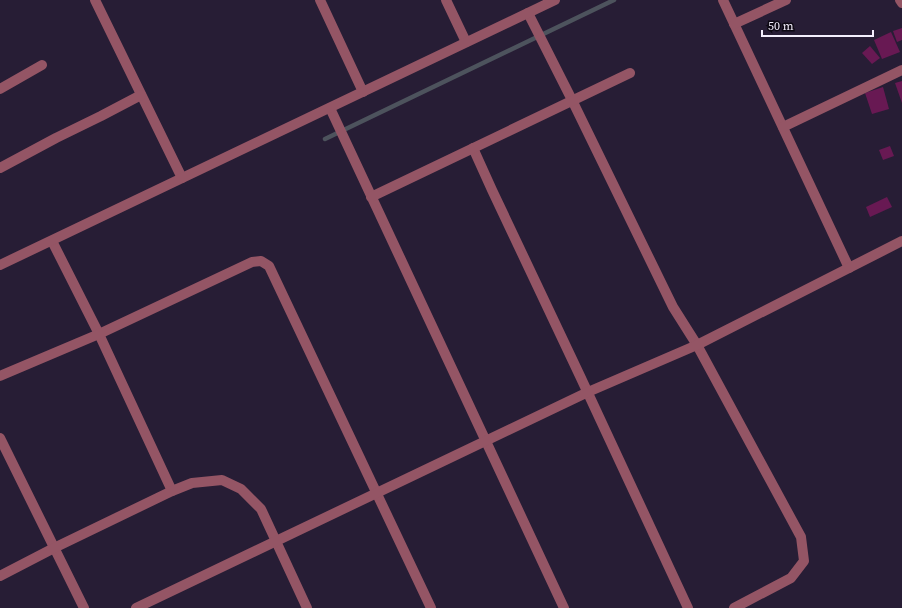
<svg xmlns="http://www.w3.org/2000/svg" width="902" height="608" font-family="'Source Serif 4',serif">
<style>
.lines{fill:none;stroke-linecap:round;stroke-linejoin:round}
.stream{stroke:#4d535d;stroke-width:4.5}
.building{fill:#681953}
.minor{stroke:#945565;stroke-width:10}
</style>
<rect width="100%" height="100%" fill="#271d35"/>
<g class="lines">
<polyline class="stream" points="325,139 614,0"/>
</g>
<g class="building">
<polygon points="902,28 902,40 897,42 893,31"/>
<polygon points="891,32 900,52 882,59 874,40"/>
<polygon points="870,46 880,58 872,64 862,53"/>
<polygon points="902,81 902,103 895,83"/>
<polygon points="883,87 889,109 872,114 865,93"/>
<polygon points="890,146 894,156 883,160 879,150"/>
<polygon points="887,197 892,207 870,217 866,207"/>
</g>
<g class="lines">
<g class="minor">
<polyline points="95,0 182,178"/>
<polyline points="320,0 363,92"/>
<polyline points="446,0 466,42"/>
<polyline points="723,0 849,268"/>
<polyline points="900,0 902,3"/>
<polyline points="528,13 572,100 673,307 697,345 801,537 804,561 791,578 734,608"/>
<polyline points="734,24 786,0"/>
<polyline points="0,89 42,65"/>
<polyline points="330,108 564,608"/>
<polyline points="783,127 902,70"/>
<polyline points="473,148 492,190 580,376 688,608"/>
<polyline points="0,168 56,138 101,116 141,95"/>
<polyline points="371,197 630,73"/>
<polyline points="52,241 99,334 172,491"/>
<polyline points="0,265 555,0"/>
<polyline points="0,376 99,334 252,262 261,261 269,266 431,608"/>
<polyline points="0,438 84,608"/>
<polyline points="0,576 54,548 172,491 192,483 222,480 241,489 261,509 307,608"/>
<polyline points="136,608 588,392 697,345 902,241"/>
</g>
</g>
<path d="M762 30v6h111v-6" fill="none" stroke="#f4effd" stroke-width="2"/>
<text x="768" y="30" font-size="12" fill="#f4effd" stroke="#0e0914" stroke-width="3" paint-order="stroke">50 m</text>
</svg>
